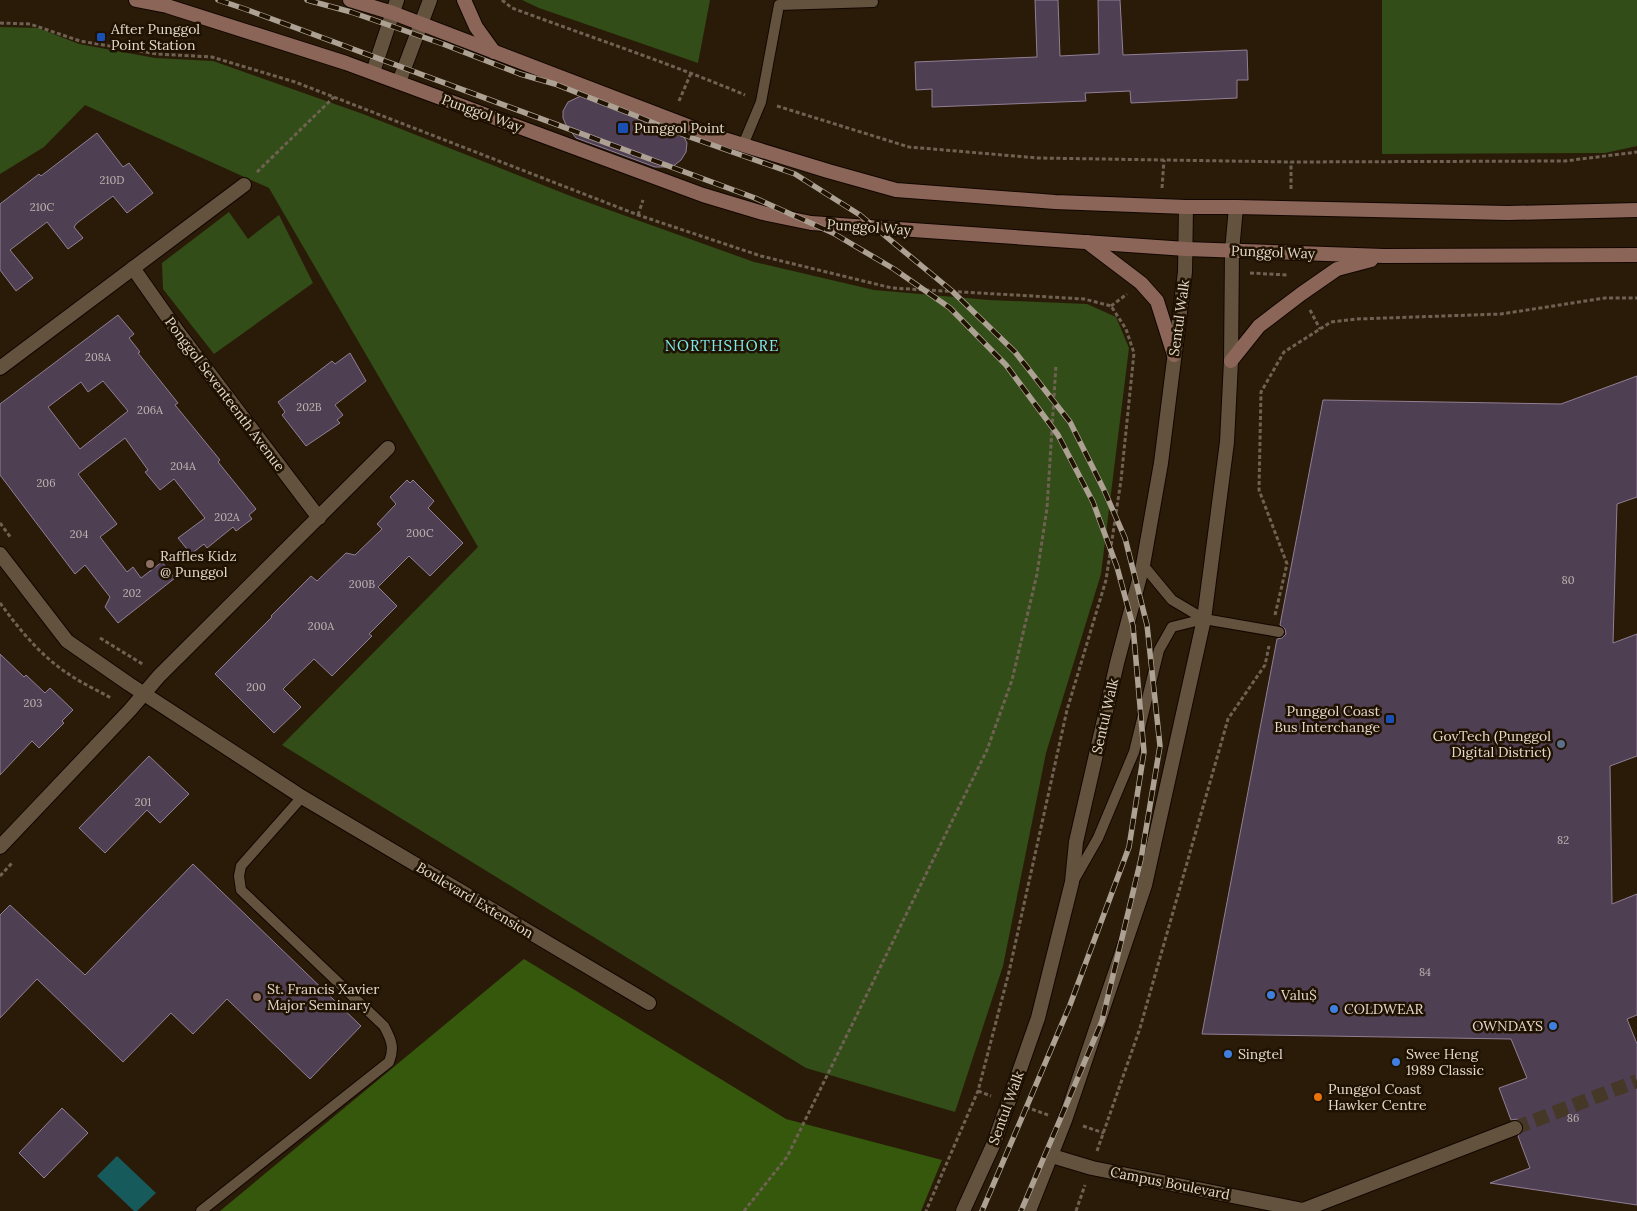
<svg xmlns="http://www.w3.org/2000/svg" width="1637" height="1211" font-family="Lora,serif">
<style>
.green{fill:#324d17}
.forest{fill:#35580d}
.water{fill:#165a5c}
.building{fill:#4f3f53;stroke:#917f95;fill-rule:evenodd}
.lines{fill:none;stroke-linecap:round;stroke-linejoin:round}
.pedestrian-tunnel{stroke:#463826;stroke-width:14;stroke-dasharray:14 7;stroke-linecap:butt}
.service-casing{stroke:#120600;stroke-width:12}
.pedestrian-casing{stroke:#120600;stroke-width:16}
.minor-casing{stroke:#120600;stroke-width:16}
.secondary-casing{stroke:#120600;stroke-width:16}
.path{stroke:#6f6252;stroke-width:3;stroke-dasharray:4 2.5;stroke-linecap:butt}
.service{stroke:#63533e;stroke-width:10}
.pedestrian{stroke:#63533e;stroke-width:14}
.minor{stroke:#63533e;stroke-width:14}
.secondary{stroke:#8b6658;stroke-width:14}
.rail-casing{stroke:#aca193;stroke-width:5.5}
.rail{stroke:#201201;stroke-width:4;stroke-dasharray:11;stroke-linecap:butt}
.transit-dot{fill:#1a4fb4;stroke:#201201;stroke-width:2}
.education-dot{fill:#8d6e63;stroke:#201201;stroke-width:2}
.service-dot{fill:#5c6f8a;stroke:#201201;stroke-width:2}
.shop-dot{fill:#3f7fe0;stroke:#201201;stroke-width:2}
.food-dot{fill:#e8710a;stroke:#201201;stroke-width:2}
.labels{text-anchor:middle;stroke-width:5;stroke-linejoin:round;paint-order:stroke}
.number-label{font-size:11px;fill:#beb2ae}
.poi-label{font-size:14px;fill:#e3d9cd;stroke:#201201;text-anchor:start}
.street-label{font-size:14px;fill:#e3d9cd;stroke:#201201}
.neighbourhood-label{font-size:15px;letter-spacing:1px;fill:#7eeaf0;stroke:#201201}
</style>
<rect width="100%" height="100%" fill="#2a1b08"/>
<g class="green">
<polygon points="522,0 710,0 698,63 539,8"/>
<polygon points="1382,0 1637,0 1637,146 1605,153 1382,154"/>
<polygon points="0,27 38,28 79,44 155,58 213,61 363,114 573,197 754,262 874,290 989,300 1087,304 1116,317 1129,348 1101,574 1046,753 1003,966 955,1112 806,1068 282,745 478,547 269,188 85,105 44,147 0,174"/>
<polygon points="229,212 248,239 279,215 313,283 214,354 163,289 162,263"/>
</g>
<polygon class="forest" points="524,959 786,1119 942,1160 921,1211 220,1211"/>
<polygon class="water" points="117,1156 156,1193 137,1211 134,1211 97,1176"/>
<g class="building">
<polygon points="1035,0 1058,0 1060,56 1099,54 1098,0 1120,0 1123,55 1247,50 1248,80 1237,80 1237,98 1131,103 1130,91 1085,93 1086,101 932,107 932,89 916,90 915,62 1037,57"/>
<polygon points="583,95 682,133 687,143 686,152 681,160 672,167 655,167 576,138 566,125 563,118 563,111 568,102"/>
<polygon points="97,133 123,167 129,163 153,193 127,213 113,196 77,223 74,227 83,238 68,249 47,222 10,250 33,278 16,291 0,270 0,204 39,174 41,176"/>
<path d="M118,315L134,334L129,338L140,352L138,353L178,403L175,405L220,460L218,462L256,509L249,515L252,519L236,531L233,527L207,548L204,544L191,554L178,538L205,518L174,479L160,490L145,472L148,470L125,438L78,474L117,524L100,537L127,572L133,567L141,578L162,562L175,578L118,623L105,607L110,597L85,565L75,574L0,475V404ZM103,381L128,411L80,449L48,407L81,382L88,392Z"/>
<polygon points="350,353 366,381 335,405 343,415 337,420 340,423 306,446 282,415 285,412 278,402 332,361 335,364"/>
<polygon points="1637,376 1637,497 1617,504 1613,643 1637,634 1637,756 1610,766 1612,904 1637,894 1637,1015 1627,1019 1637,1044 1637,1205 1490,1183 1530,1168 1518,1136 1524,1130 1523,1124 1517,1119 1511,1120 1499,1088 1527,1078 1511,1039 1202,1034 1277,639 1282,638 1286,634 1285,629 1280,625 1323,400 1561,404"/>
<polygon points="407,480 410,483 413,480 434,501 428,508 463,543 430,576 409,556 378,587 397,606 369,634 372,636 332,676 314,659 283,689 301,707 274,733 215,674 272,617 271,616 311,576 317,581 346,553 355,555 382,529 377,524 396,504 390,497"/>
<polygon points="0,654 24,677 26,675 45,693 50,688 73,710 62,721 64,723 39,748 32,741 0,775"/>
<polygon points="149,756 189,794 160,823 147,810 105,853 79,828"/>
<polygon points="193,864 361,1026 310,1079 227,999 193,1034 171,1013 123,1062 37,979 0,1018 0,915 10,905 85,975"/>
<polygon points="62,1108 88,1133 44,1178 19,1153"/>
</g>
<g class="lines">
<polyline class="pedestrian-tunnel" points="1515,1128 1637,1081"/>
<defs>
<g id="service">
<polyline points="743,145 761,102 779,5 873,2"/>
<polyline points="1143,565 1172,600 1204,619 1279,632"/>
<polyline points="1074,880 1098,838 1134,752 1159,650 1172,627 1204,619"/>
<path d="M201,1211L389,1062C395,1048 391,1039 384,1026L241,890L239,876L241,866L302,797"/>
</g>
<polyline id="pedestrian" points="1052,1156 1092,1168 1303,1210 1515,1128"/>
<g id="minor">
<polyline points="373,72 397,0"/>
<polyline points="399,82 430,0"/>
<polyline points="133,268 178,332 319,518"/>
<polyline points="0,368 244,185"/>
<polyline points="0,554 67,641 129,684 302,797 649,1003"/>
<polyline points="0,847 130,710 159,676 388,448"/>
<polyline points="963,1211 994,1143 1038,1018 1072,882 1076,842 1117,663 1143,565 1161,463 1185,272 1186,207"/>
<polyline points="1029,1211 1065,1120 1145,885 1204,619 1227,442 1231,361 1232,251 1236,207"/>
</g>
<g id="secondary">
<polyline points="136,0 167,6 346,63 703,195 763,213 811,223 1186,249 1384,256 1637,255"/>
<polyline points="350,0 393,13 714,136 828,171 896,190 1055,202 1186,207 1236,207 1508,213 1637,210"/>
<polyline points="464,0 476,27 494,52"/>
<polyline points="1087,242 1141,283 1157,301 1174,355"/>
<polyline points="1231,361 1259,326 1301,294 1337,269 1371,260"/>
</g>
</defs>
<use href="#service" class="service-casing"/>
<use href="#pedestrian" class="pedestrian-casing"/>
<use href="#minor" class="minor-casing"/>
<use href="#secondary" class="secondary-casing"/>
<g class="path">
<path d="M502,0L512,8C590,37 669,63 745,95"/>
<polyline points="0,23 30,24 80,41 157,54 212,57 295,82 638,215 761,256 892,288 1084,299 1111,306 1126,329 1134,353 1121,480 1106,580 1067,710 1009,972 978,1091 926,1211"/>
<polyline points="679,101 691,73"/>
<polyline points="777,106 909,147 1038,158 1291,162 1565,161 1637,152"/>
<polyline points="257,172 334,97"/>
<polyline points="1162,188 1164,160"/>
<polyline points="1291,189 1291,162"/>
<polyline points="638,215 643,200"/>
<polyline points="1250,273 1287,275"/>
<polyline points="1111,306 1127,294"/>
<polyline points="1310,310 1320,329"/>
<polyline points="0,523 11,538"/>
<path d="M0,603C19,629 40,655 67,673C81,683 97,690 111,698"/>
<polyline points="1275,615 1287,564 1259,490 1261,392 1284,352 1331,322 1357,319 1501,314 1605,298 1637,298"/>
<polyline points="100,638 144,665"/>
<polyline points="0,876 12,863"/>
<polyline points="978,1091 991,1096"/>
<polyline points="1026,1107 1048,1115"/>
<polyline points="1083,1126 1104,1133"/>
<polyline points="1097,1151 1140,1028 1228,719 1265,665 1269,646"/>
<polyline points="744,1211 787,1157 987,750 1012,680 1037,574 1047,508 1056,365"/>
<polyline points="1076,1211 1085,1185"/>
</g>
<use href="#service" class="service"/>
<use href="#pedestrian" class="pedestrian"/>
<use href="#minor" class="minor"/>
<use href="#secondary" class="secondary"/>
<defs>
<g id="rail">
<polyline points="218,0 245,9 755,198 833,233 894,269 950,308 1006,365 1058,435 1093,502 1117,567 1133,626 1144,752 1129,847 1070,1005 982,1211"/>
<polyline points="307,0 351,12 443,44 520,74 555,84 687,136 795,174 860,215 952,291 1015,352 1070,422 1104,490 1125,538 1147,625 1160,746 1141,859 1102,1021 1021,1211"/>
</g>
</defs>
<use href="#rail" class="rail-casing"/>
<use href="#rail" class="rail"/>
</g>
<g class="transit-dot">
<rect x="96" y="32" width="10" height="10" rx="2.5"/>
<rect x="617" y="122" width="12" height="12" rx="2.5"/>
<rect x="1385" y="714" width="10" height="10" rx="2.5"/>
</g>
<g class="education-dot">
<circle cx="150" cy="564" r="5"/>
<circle cx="257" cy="997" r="5"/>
</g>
<circle class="service-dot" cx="1561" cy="744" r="5"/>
<g class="shop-dot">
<circle cx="1271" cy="995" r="5"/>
<circle cx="1334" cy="1009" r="5"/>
<circle cx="1553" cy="1026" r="5"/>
<circle cx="1228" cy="1054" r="5"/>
<circle cx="1396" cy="1062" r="5"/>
</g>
<circle class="food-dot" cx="1318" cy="1097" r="5"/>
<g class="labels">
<g class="number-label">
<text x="112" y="184">210D</text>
<text x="42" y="211">210C</text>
<text x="98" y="361">208A</text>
<text x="309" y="411">202B</text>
<text x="150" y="414">206A</text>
<text x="183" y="470">204A</text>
<text x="46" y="487">206</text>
<text x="227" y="521">202A</text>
<text x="420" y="537">200C</text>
<text x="79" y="538">204</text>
<text x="1568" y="584">80</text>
<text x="362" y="588">200B</text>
<text x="132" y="597">202</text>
<text x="321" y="630">200A</text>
<text x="256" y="691">200</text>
<text x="33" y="707">203</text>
<text x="143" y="806">201</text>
<text x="1563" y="844">82</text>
<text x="1425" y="976">84</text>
<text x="1573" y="1122">86</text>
</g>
<g class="poi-label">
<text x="111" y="34">After Punggol<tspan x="111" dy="16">Point Station</tspan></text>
<text x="634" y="133">Punggol Point</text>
<text x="160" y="561">Raffles Kidz<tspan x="160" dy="16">@ Punggol</tspan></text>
<text x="1380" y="716" text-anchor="end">Punggol Coast<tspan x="1380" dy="16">Bus Interchange</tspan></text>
<text x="1551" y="741" text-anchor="end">GovTech (Punggol<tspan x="1551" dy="16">Digital District)</tspan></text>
<text x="267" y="994">St. Francis Xavier<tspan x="267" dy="16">Major Seminary</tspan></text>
<text x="1281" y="1000">Valu$</text>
<text x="1344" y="1014">COLDWEAR</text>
<text x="1543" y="1031" text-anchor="end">OWNDAYS</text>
<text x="1238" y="1059">Singtel</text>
<text x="1406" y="1059">Swee Heng<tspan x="1406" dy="16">1989 Classic</tspan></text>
<text x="1328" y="1094">Punggol Coast<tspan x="1328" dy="16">Hawker Centre</tspan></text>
</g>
<g class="street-label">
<text transform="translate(482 113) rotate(20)" y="5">Punggol Way</text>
<text transform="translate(869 227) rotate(4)" y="5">Punggol Way</text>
<text transform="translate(1273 252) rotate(2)" y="5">Punggol Way</text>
<text transform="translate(1179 318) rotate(-82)" y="5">Sentul Walk</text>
<text transform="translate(225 394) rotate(53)" y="5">Ponggol Seventeenth Avenue</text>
<text transform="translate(1105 716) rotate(-77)" y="5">Sentul Walk</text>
<text transform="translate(475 900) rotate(31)" y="5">Boulevard Extension</text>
<text transform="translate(1006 1108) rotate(-70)" y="5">Sentul Walk</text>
<text transform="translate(1170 1183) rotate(11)" y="5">Campus Boulevard</text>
</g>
<g class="neighbourhood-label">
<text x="722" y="351">NORTHSHORE</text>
</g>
</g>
</svg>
